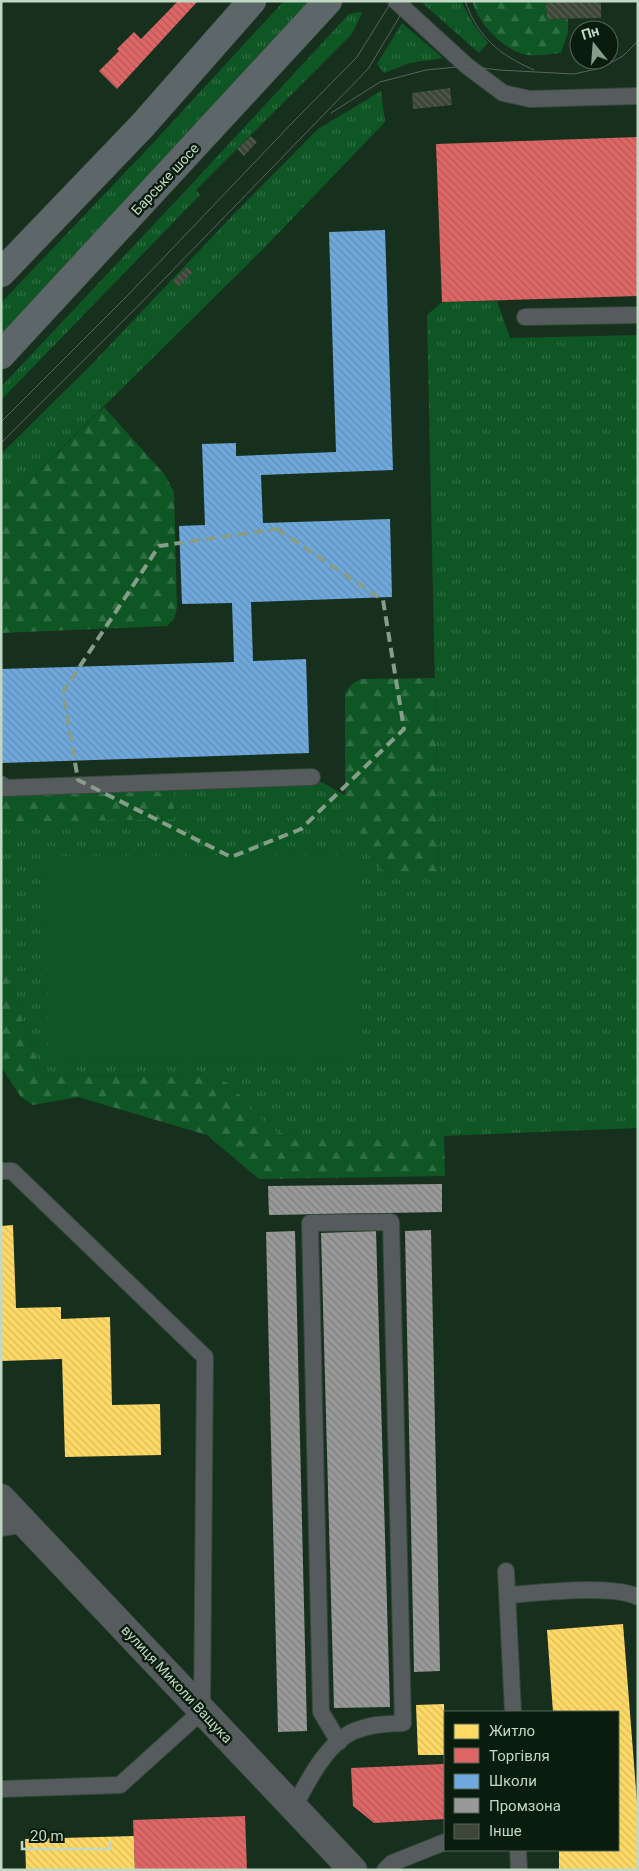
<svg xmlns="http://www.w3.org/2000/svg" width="639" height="1871" font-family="Roboto,sans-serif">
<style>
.grass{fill:url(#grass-tufts)}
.forest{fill:url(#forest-firs)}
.pitch{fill:#0f5625}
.homes{fill:url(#homes-back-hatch)}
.shops{fill:url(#shops-back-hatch)}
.schools{fill:url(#schools-back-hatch)}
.industry{fill:url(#industry-back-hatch)}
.building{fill:url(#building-back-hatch)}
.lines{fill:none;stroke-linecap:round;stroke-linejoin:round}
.service-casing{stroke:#344839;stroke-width:18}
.minor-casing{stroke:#344839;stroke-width:29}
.trunk-casing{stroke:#344839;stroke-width:29}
.service{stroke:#565b5e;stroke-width:16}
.minor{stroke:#565b5e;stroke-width:28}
.trunk{stroke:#5d6769;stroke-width:28}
.tram{stroke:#59645f;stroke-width:1}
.marked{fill:none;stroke:#869d8a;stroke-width:4;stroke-dasharray:10 6;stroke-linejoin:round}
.labels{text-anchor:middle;stroke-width:5;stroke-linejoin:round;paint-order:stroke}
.street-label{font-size:14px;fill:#c1d8c4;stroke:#0a1c0d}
</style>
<defs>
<pattern id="grass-tufts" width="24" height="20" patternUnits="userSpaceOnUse" patternTransform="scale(1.25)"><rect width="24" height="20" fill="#0f5625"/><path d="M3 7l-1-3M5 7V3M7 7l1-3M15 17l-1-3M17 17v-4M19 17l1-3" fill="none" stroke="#306e43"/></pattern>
<pattern id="forest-firs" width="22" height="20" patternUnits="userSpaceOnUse" patternTransform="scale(1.25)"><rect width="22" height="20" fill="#0f5625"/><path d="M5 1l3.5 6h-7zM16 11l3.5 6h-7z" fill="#306e43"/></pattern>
<pattern id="homes-back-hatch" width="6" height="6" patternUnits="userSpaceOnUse" patternTransform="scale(1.25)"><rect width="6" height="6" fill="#ffd966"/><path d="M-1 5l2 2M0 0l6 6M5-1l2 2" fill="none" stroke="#d8bb5d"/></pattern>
<pattern id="shops-back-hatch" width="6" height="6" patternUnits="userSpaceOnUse" patternTransform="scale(1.25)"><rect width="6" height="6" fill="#e06666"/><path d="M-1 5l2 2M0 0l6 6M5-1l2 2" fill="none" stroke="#ae5b59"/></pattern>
<pattern id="schools-back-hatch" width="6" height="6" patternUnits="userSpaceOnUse" patternTransform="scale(1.25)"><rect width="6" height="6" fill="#6fa8dc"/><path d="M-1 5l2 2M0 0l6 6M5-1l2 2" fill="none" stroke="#628eb4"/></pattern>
<pattern id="industry-back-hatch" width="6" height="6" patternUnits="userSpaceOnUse" patternTransform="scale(1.25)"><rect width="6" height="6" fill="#999"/><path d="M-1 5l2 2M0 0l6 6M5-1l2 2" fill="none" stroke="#7c7f7d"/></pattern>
<pattern id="building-back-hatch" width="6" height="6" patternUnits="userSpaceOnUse" patternTransform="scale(1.25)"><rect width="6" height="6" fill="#3e4737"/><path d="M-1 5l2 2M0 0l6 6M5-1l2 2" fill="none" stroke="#586152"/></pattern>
</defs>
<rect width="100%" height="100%" fill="#172f1d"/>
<g class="grass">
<polygon points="284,1 314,1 1,337 1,303 153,143"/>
<polygon points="420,1 461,1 474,25 488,43 479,53"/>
<polygon points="359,12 362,13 352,34 196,190 200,195 1,400 1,387 189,187 349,14"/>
<polygon points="402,23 443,58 410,63 384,73 377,64"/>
<polygon points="381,91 385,122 265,247 1,508 1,454 93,363 232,216 318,129"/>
<polygon points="497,301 510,338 638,335 638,1128 444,1136 295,1136 277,1132 194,1076 49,1075 40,1068 1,961 1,824 20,822 174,818 174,782 312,777 345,795 385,871 400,874 439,874 427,315 442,302"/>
</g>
<g class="forest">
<path d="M472,1H546L547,19H568V32L561,53C551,54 531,57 522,54C499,46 479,23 472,1Z"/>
<polygon points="104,407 165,475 174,492 177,608 174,619 167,626 1,633 1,508"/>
<polygon points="435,678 439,874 400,874 385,871 373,864 345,795 345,693 352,684 360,679"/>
<polygon points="174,782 174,819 20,822 1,824 1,784"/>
<polygon points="1,961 40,1068 49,1075 194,1076 212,1077 228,1083 266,1123 277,1132 295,1136 444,1136 445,1176 259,1179 207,1135 78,1097 33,1105 21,1097 1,1067"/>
</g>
<polygon class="pitch" points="358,855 358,1063 48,1064 47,856"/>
<g class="homes">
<polygon points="13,1225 16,1308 61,1307 61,1319 110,1317 112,1405 160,1404 161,1455 65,1457 62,1359 1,1361 1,1226"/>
<polygon points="623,1624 638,1815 638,1870 559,1870 559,1850 618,1850 618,1712 553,1712 547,1630"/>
<polygon points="444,1704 445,1755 418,1755 416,1705"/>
<polygon points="134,1836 135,1870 26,1870 25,1839"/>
</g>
<g class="shops">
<polygon points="178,1 197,2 117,89 99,71 119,51 117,49 134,32 141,39"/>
<polygon points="638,137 638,296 442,302 436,144"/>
<polygon points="444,1764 445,1819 374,1823 353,1806 351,1768"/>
<polygon points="245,1816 247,1870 135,1870 133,1820"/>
</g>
<polygon class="schools" points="385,230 393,470 261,475 263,523 390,519 392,597 251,602 253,661 306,659 309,753 2,763 1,669 234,662 232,603 182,604 179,526 205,525 202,444 236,443 236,456 336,452 329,232"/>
<g class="industry">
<polygon points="442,1184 442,1212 269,1215 268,1186"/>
<polygon points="431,1230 440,1671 414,1672 405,1231"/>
<polygon points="295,1231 307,1731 278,1732 266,1232"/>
<polygon points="376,1231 390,1707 334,1708 321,1233"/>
</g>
<g class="building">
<polygon points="546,1 601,1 601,18 547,19"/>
<polygon points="450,88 452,105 413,109 412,93"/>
<polygon points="251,136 257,142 244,156 237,149"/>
<polygon points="187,267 193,272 178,287 173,281"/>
</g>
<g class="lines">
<defs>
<g id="service">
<polyline points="396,1 467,66 503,93 530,99 638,96"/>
<polyline points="525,317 638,315"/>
<polyline points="1,784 5,788 312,777"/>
<polyline points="1,1171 12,1171 205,1357 202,1711 120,1785 1,1789"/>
<polyline points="1,1528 26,1524"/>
<polyline points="506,1571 513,1712"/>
<path d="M508,1595C540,1593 611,1584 638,1597"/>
<path d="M294,1807C308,1781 328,1740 357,1730C372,1724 387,1724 403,1723L391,1222L310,1223L321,1712L339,1742"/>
<polyline points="518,1850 519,1870"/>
<polyline points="385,1870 392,1863 445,1842"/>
</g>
<polyline id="minor" points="1,1498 353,1870"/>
<g id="trunk">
<polyline points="1,273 142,126 252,1"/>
<polyline points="1,355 328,1"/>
</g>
</defs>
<use href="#service" class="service-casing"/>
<use href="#minor" class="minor-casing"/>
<use href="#trunk" class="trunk-casing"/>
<use href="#service" class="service"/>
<use href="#minor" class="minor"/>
<use href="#trunk" class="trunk"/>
<g class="tram">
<path d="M465,1C478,38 500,55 534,70"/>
<polyline points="331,113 380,82 426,70 467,66 499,70 574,74 601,68 623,56 638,41"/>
<polyline points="1,422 127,296 294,121 357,57 392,1"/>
<polyline points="1,443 136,308 368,69 409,1"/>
</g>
</g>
<path class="marked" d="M277,529L383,600L404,729L301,829L231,857L78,780L63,692L159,546Z"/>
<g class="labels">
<g class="street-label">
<text transform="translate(165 179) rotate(-47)" y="5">Барське шосе</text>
<text transform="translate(177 1684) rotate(47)" y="5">вулиця Миколи Ващука</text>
</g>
</g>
<rect width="639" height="1871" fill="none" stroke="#c1d8c4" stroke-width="5"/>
<rect x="444" y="1711" width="175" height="140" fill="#0a1c0d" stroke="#536756"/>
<rect x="454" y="1724" width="25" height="15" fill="#ffd966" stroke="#536756"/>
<text x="489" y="1736" font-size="15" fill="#c1d8c4">Житло</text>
<rect x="454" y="1748" width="25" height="15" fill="#e06666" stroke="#536756"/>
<text x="489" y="1761" font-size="15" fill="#c1d8c4">Торгівля</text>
<rect x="454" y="1774" width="25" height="15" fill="#6fa8dc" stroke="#536756"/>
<text x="489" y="1786" font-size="15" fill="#c1d8c4">Школи</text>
<rect x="454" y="1798" width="25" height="15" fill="#999999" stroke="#536756"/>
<text x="489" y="1811" font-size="15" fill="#c1d8c4">Промзона</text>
<rect x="454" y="1824" width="25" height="15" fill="#3e4737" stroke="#536756"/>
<text x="489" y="1836" font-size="15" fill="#c1d8c4">Інше</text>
<g transform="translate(594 45) rotate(343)"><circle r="24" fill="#0a1c0d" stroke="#536756"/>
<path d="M0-4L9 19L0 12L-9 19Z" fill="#869d8a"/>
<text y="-8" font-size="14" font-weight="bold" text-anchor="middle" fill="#c1d8c4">Пн</text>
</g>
<path d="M22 1841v8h88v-8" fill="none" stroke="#c1d8c4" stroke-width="2.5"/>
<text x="30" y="1841" font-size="15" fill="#c1d8c4" stroke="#0a1c0d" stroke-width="4" paint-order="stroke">20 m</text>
</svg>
